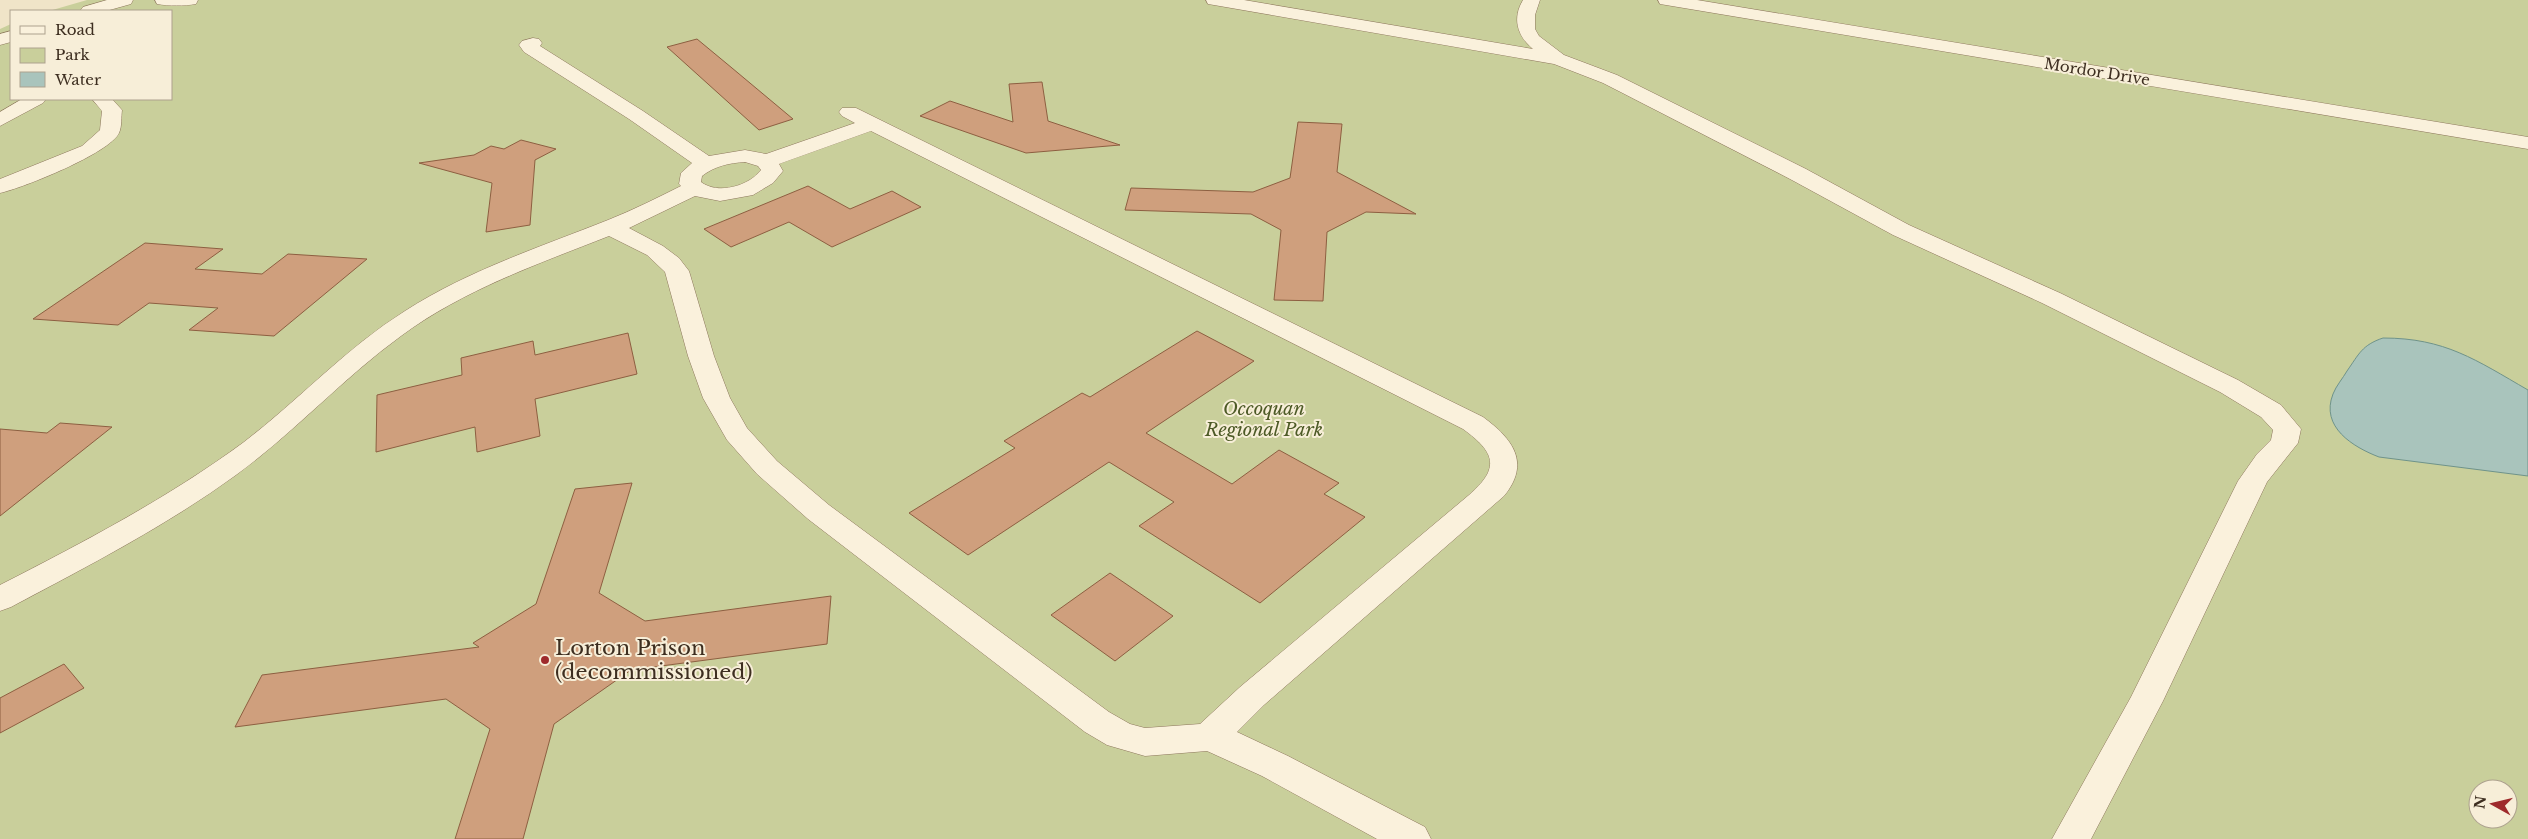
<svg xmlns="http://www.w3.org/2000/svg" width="2528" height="839" font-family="'Libre Baskerville',serif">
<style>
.green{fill:#c9cf9b;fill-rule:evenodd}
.water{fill:#a9c4bc;stroke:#6f938a}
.building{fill:#cf9f7d;stroke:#8d5f41}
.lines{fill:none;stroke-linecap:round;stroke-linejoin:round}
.minor-casing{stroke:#8d765c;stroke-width:1}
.minor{fill:#faf1dc;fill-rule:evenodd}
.poi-dot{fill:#9e2a2b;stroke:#f7eed8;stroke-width:2}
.labels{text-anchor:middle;stroke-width:4;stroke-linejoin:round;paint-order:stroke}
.far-street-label{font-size:15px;fill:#3d2e20;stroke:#f7eed8}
.park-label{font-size:18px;font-style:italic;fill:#4d5a26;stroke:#f7eed8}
.near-poi-label{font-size:21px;fill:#3d2e20;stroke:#f7eed8;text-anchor:start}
</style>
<rect width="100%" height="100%" fill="#f0e4c8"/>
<path class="green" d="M87,0H2528V839H0V29L11,24V99H171V11H49ZM2478,789H2508V819H2478Z"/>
<path class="water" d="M2383,338C2445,338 2476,360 2528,390V476L2379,457C2353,447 2320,427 2333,394C2336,386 2343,378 2347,371C2359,354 2362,345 2383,338Z"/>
<g class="building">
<polygon points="697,39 732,68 793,119 759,130 667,47"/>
<polygon points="1042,82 1048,121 1120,145 1026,153 920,116 950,101 1013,122 1009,84"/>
<polygon points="1298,122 1342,124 1337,172 1416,214 1366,212 1327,232 1323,301 1274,300 1281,230 1251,214 1125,210 1131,188 1253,192 1290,178"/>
<polygon points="521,140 556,149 535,160 530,225 486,232 492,183 419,163 474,155 491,146 504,149"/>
<polygon points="808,186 850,209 892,191 921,207 832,247 789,222 731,247 704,229"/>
<polygon points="145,243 223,249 195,269 262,274 288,254 367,259 274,336 189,330 218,308 149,303 118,325 33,319"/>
<polygon points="1197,331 1254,361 1146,433 1232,484 1279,450 1339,483 1324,494 1365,517 1260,603 1139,526 1174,502 1109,462 968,555 909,513 1015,448 1004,441 1082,393 1090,397"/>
<polygon points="628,333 637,374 535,399 540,436 477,452 475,427 376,452 377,395 462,375 461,358 533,341 535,355"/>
<polygon points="60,423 112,427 0,516 0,429 47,433"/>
<polygon points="632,483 599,593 645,621 831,596 827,644 631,670 554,724 523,839 455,839 490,729 446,699 235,727 262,675 479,647 473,643 536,604 575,489"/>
<polygon points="1110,573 1173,616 1115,661 1051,615"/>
<polygon points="64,664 84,688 0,733 0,698"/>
</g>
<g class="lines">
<defs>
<g id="minor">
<polygon points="107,0 133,0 131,4 106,11 80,11 83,7"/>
<path d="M155,0H198L196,4C184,6 169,6 157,4Z"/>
<path d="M1206,0H1244L1533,49C1517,36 1512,18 1523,0H1540L1535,15V29L1539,36L1564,55L1617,75L1806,169L1909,225L2060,293L2238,380L2281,405L2301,429L2298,443L2267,482L2163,701L2091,839H2052L2131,697L2238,481L2257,454L2271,440L2273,430L2261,417L2220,392L2042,303L1893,235L1790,179L1603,83L1554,64L1214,5L1208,4Z"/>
<polygon points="1658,0 1697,0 2528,137 2528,149 1666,5 1660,4"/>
<polygon points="11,31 11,42 0,45 0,34"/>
<path d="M533,38L539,39L542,43L540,46L643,111L709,156L745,150L766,154L855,123L842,116L839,112L842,108H856L1483,417C1513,439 1531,463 1504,496L1264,705L1237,732L1288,756L1425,827L1431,839H1377L1262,776L1207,751L1145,756L1107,745L1085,732L808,519L757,474L727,440L703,398L688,356L665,272L647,255L609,236C538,264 463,290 401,336C343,378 295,432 236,475C166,526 88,566 11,607L0,611V585C84,542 168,498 244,442C299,400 346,348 405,311C467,271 540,247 608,220C633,210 657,198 681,186L679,184L681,173L692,163L629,119L524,52L519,45L522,41ZM871,131L1463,429C1496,453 1500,468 1469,495L1240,687L1200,724L1145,728L1130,724L1109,712L829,505L777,461L747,428L730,398L714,356L689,271L679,258L663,246L629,228L695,196L720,201L753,195L773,183L783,171L779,164ZM745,162L758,166L761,170C749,186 718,195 701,182L702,176C715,166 729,163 745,162Z"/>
<polygon points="22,99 46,99 43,103 0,126 0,112"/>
<path d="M92,99H112L122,110C121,117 122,127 119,133C110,153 23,188 0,193V179L82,146L100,130L102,111Z"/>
</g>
</defs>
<use href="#minor" class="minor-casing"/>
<use href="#minor" class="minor"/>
</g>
<circle class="poi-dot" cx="545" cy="660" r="5"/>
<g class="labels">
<g class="far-street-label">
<text transform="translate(2097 72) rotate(9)" y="5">Mordor Drive</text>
</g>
<g class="park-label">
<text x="1264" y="415">Occoquan<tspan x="1264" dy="21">Regional Park</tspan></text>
</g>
<g class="near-poi-label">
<text x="555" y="655">Lorton Prison<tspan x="555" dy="24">(decommissioned)</tspan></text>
</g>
</g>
<rect x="10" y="10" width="162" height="90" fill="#f7eed8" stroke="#ada18e"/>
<rect x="20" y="26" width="25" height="8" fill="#faf1dc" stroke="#ada18e"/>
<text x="55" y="35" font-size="15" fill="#3d2e20">Road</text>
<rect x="20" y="48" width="25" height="15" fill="#c9cf9b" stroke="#ada18e"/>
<text x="55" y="60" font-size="15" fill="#3d2e20">Park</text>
<rect x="20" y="72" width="25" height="15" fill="#a9c4bc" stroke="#ada18e"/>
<text x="55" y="85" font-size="15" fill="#3d2e20">Water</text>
<g transform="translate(2493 804) rotate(278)"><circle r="24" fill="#f7eed8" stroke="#ada18e"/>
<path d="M0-4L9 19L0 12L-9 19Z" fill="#9e2a2b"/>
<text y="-8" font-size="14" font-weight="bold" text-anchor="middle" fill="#3d2e20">N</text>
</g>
</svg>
